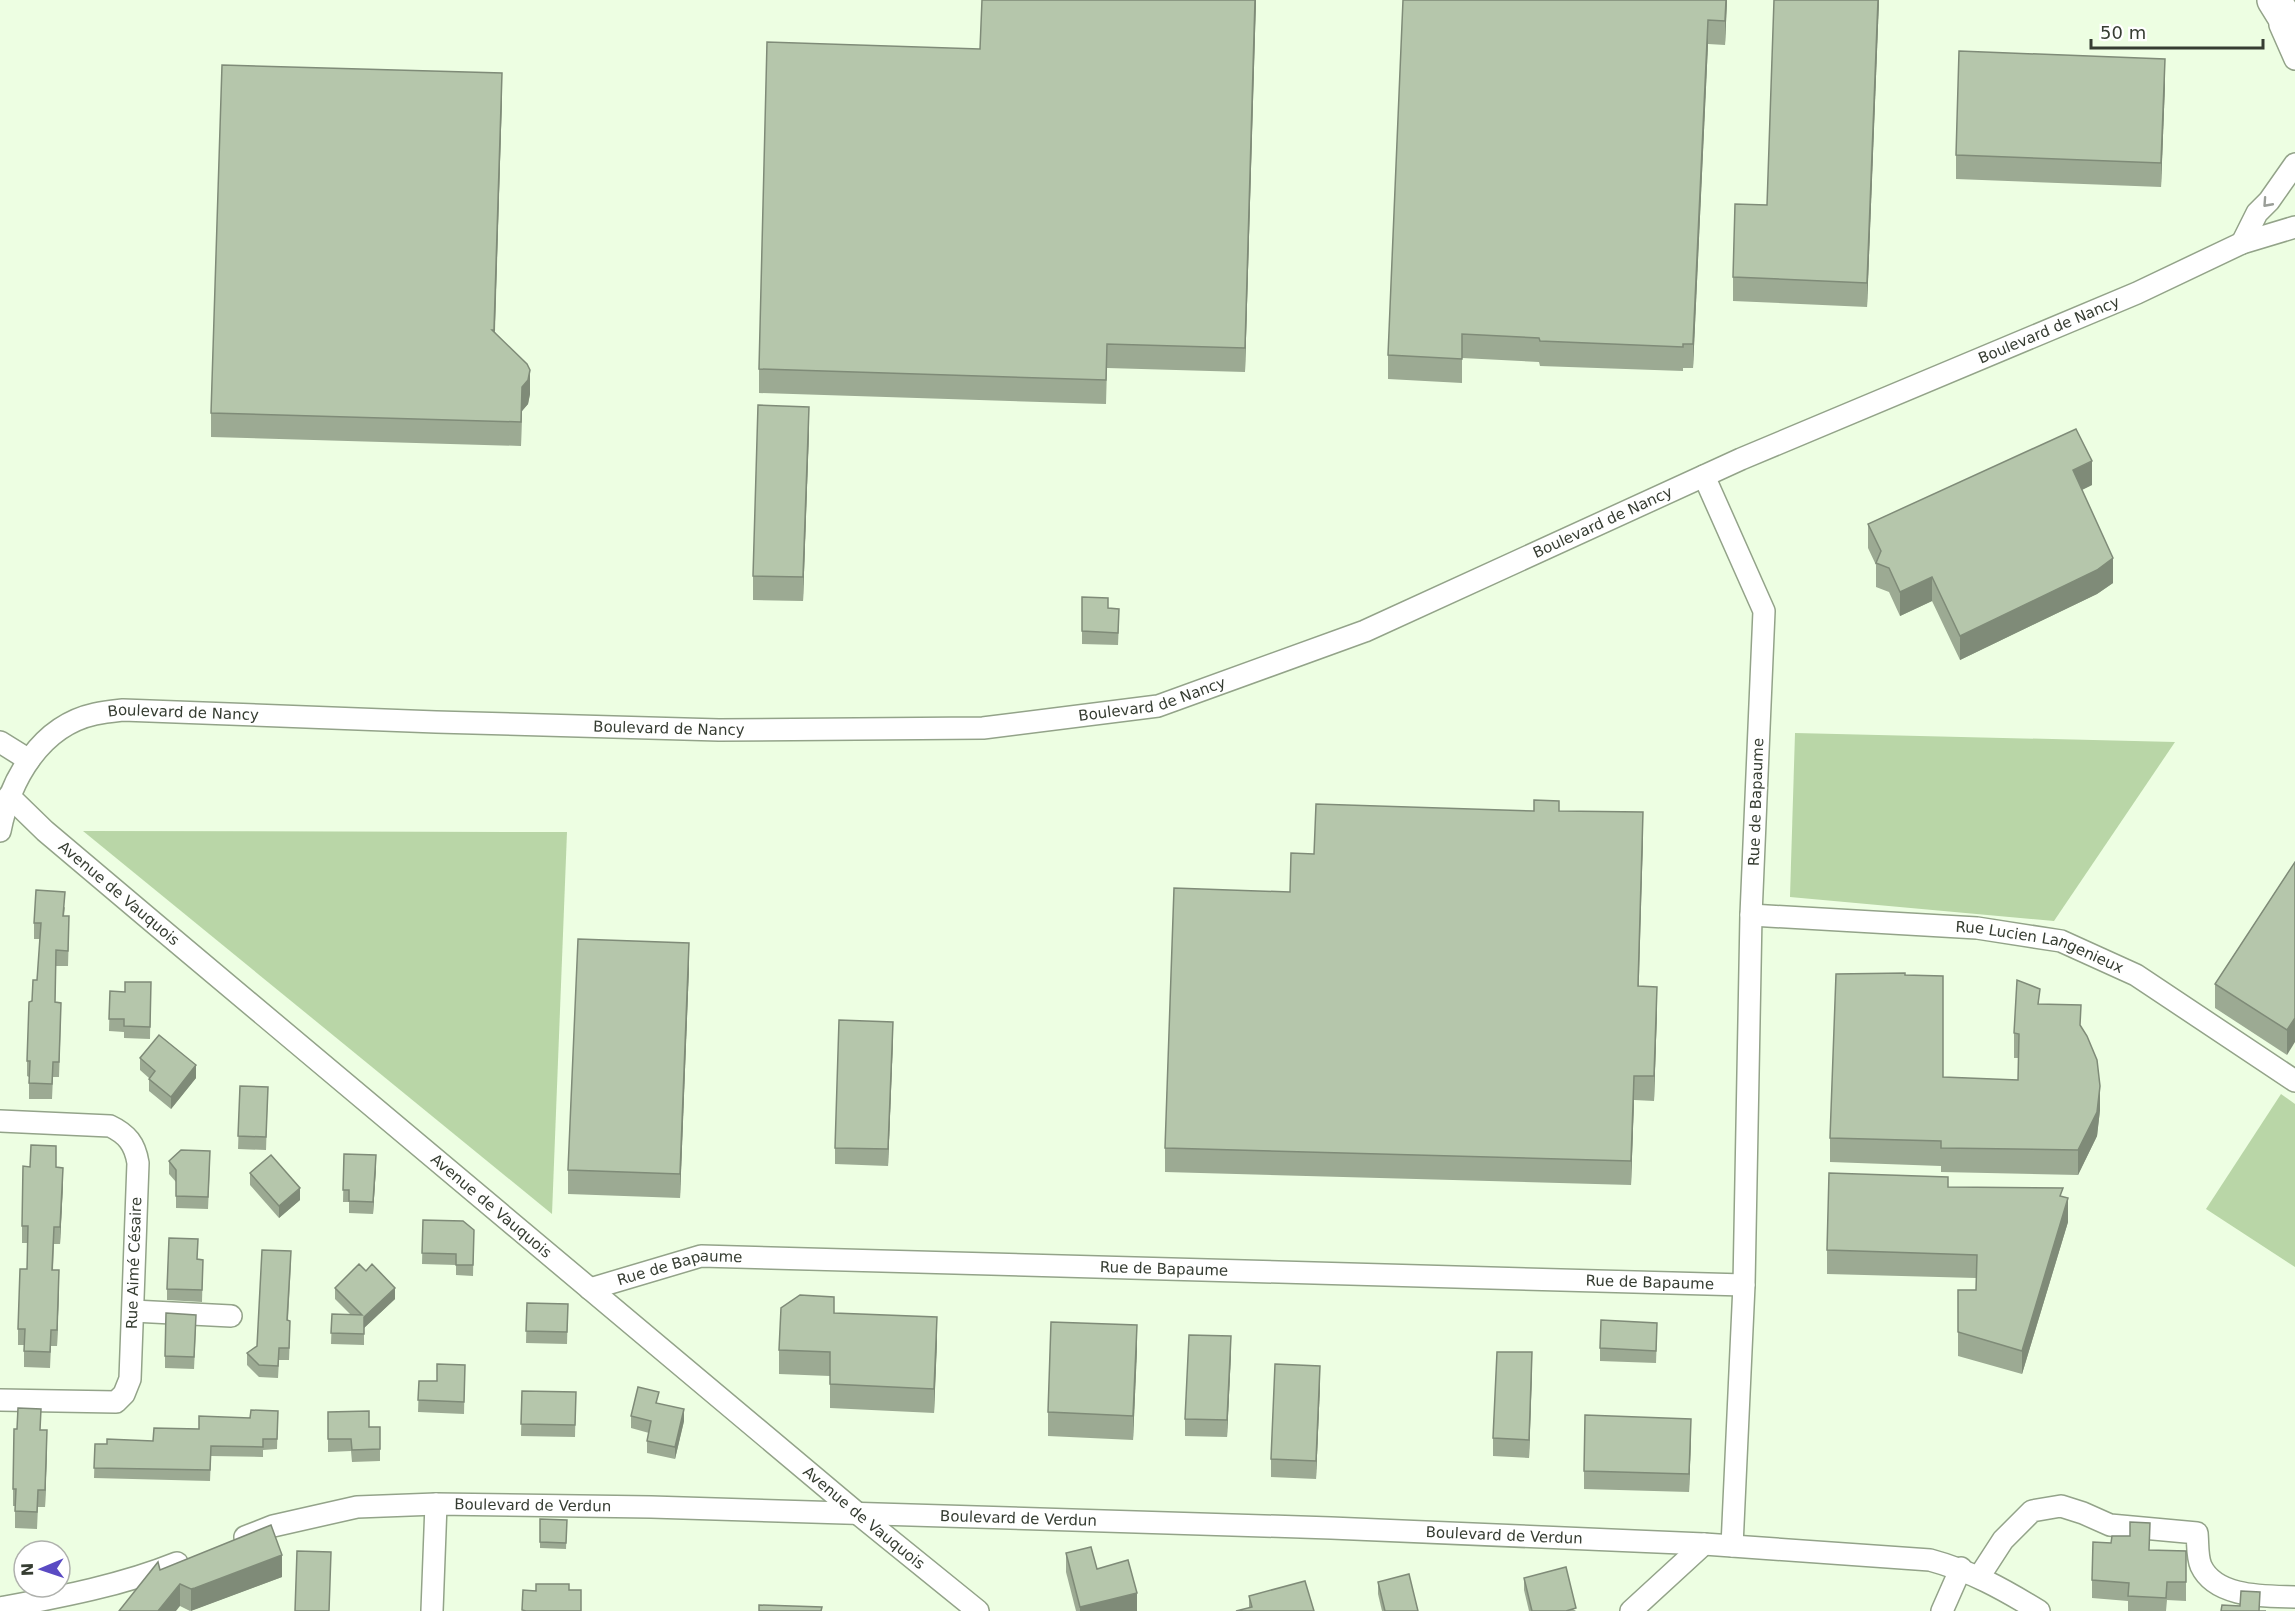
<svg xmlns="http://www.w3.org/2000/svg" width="2295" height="1611" font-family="'DejaVu Sans',sans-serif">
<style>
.green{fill:#b9d6a7}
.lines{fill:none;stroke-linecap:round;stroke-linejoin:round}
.street-casing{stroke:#93a389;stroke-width:24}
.primary-casing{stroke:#93a389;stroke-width:36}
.street{stroke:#fff;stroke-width:21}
.primary{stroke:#fff;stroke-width:33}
.wall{fill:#9caa93}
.shaded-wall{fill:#7f8b78}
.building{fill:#b5c6ab;stroke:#7f8b78;stroke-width:1.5}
.oneway{stroke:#9a9e98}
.labels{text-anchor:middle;stroke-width:5;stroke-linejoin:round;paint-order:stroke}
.street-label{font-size:15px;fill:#363d32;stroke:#fff}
</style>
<rect width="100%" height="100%" fill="#edfee2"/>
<g class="green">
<polygon points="1795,733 2175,742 2054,921 1790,897"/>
<polygon points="83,831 567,832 552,1214"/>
<polygon points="2281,1094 2295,1104 2295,1267 2206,1209"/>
</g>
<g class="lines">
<defs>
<g id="street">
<polyline points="2280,25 2295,59"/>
<polyline points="2242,243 2257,213 2269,201 2295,164"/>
<polyline points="1704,476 1764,611 1751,915 1744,1285 1732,1546"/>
<polyline points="0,742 29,760"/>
<path id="s1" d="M9,796L45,831L154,923L857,1513L978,1611"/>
<path id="s2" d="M0,831C10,780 40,726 95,714C104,712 114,711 123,710L436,722L719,730L983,728L1158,706L1365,631L1741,459L2137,293L2242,243L2295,227"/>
<path id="s3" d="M1751,915L1977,928L2061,941L2136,975L2295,1081"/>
<path d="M0,1121L110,1126C127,1134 135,1144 138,1163L130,1379L124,1394L116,1402L0,1400"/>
<path id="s4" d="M590,1289L701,1256L1744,1285"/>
<polyline points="133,1311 231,1316"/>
<path id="s5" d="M245,1537L273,1526L357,1507L436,1504L651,1507L1331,1528L1704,1544L1930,1560C1971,1571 2003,1589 2039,1611"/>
<path d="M1979,1577L2003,1540L2032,1511L2061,1506L2083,1513L2110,1525L2197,1533C2198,1543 2197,1557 2201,1566C2216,1598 2265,1596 2295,1597"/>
<path d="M0,1608C59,1597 120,1586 177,1563"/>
<polyline points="432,1611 436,1504"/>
<polyline points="1631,1611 1704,1544"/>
<polyline points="1942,1611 1961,1568"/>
</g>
<polyline id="primary" points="2274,0 2295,34"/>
</defs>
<use href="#street" class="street-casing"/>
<use href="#primary" class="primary-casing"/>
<use href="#street" class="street"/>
<use href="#primary" class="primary"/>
</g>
<g class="wall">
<polygon points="1256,0 1245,372 1107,368 1106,404 759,393 759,369 980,49"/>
<polygon points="1727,0 1725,45 1708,44 1693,368 1683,368 1683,371 1540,366 1539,362 1462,358 1462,383 1388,379 1388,355"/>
<polygon points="1879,0 1867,307 1733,301 1733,277 1767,205"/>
<polygon points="2165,84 2161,187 1956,179 1956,155"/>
<polygon points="502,97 495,332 530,394 528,404 522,411 521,446 211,437 211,413"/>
<polygon points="809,431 803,601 753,600 753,576"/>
<polygon points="2092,485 2082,490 2113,583 2097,594 1960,660 1932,601 1900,616 1889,592 1876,587 1876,565 1868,548 1868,524"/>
<polygon points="1082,597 1108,608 1119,621 1118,645 1082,644"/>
<polygon points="1534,811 1559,811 1643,837 1638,986 1657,1011 1654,1101 1634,1100 1631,1185 1165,1172 1165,1148 1290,892 1314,854"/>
<polygon points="2295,862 2287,1055 2215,1008 2215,984"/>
<polygon points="65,907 64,916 69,932 68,966 56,966 55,1002 61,1018 59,1077 53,1077 52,1099 29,1099 29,1077 27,1076 27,1061 32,1001 37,980 40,939 34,939 34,923"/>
<polygon points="689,967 680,1198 568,1194 568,1170"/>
<polygon points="1905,975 1943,1077 2018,1080 2018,1058 2014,1058 2014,1033 2040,1004 2081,1026 2100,1110 2097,1136 2078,1175 1941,1172 1941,1166 1830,1162 1830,1138"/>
<polygon points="151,982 150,1039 124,1038 124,1032 109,1031 110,991 125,992"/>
<polygon points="893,1039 888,1166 835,1164 835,1148"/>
<polygon points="140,1058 196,1078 171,1109 149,1091 149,1078 140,1070"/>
<polygon points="240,1086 268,1087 266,1150 238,1149"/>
<polygon points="344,1154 376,1167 373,1214 349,1213 349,1202 343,1202"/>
<polygon points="169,1161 210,1163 208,1209 176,1208 176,1182 169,1174"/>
<polygon points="56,1167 63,1184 60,1244 54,1244 53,1270 59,1287 57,1346 51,1346 50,1368 24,1367 24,1345 18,1345 18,1329 27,1269 28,1243 22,1243 22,1226"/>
<polygon points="250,1173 300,1200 279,1218 250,1185"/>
<polygon points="1948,1187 2063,1197 2068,1222 2022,1374 1958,1356 1958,1290 1976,1290 1976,1278 1827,1274 1827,1250"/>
<polygon points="423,1220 474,1230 473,1276 456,1275 456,1265 422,1264"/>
<polygon points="197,1259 203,1260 202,1302 167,1300 167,1289"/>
<polygon points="291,1263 288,1320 290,1333 289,1360 279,1360 278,1378 259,1377 247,1365 247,1353 257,1346"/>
<polygon points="335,1288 395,1299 364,1328 364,1345 331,1344 332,1314 351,1315 335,1299"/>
<polygon points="527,1303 568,1304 567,1344 526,1343"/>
<polygon points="834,1313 937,1341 934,1413 830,1408 830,1376 779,1374 779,1350"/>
<polygon points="196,1327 194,1369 165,1368 165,1356"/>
<polygon points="1657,1335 1656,1363 1600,1361 1600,1348"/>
<polygon points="1137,1349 1133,1440 1048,1436 1048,1412"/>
<polygon points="1231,1353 1227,1437 1185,1436 1185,1419"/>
<polygon points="465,1365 464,1414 418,1412 419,1381 437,1381"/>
<polygon points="1532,1371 1529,1458 1493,1456 1493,1438"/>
<polygon points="1320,1385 1316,1479 1271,1477 1271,1459"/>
<polygon points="522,1391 576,1392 575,1437 521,1436"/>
<polygon points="659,1403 684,1421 675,1459 647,1453 647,1441 649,1433 631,1428 631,1416"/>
<polygon points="278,1411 277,1449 263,1450 263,1457 211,1456 210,1481 94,1478 95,1444 107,1444 153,1441 199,1429"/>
<polygon points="328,1412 369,1427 380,1427 380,1461 352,1462 351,1451 328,1452"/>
<polygon points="41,1430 47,1448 45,1507 38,1507 37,1529 15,1528 15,1506 13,1506 13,1489"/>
<polygon points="1691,1437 1689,1492 1584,1489 1584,1471"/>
<polygon points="540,1519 567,1520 566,1549 540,1548"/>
<polygon points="2149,1550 2186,1551 2186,1601 2167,1600 2166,1611 2128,1611 2128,1601 2092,1598 2092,1580"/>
<polygon points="1066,1553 1097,1569 1137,1611 1076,1611 1066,1572"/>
<polygon points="160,1570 282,1577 190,1611 180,1606"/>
<polygon points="1524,1578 1576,1611 1529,1611 1524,1590"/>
<polygon points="1378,1582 1418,1611 1382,1611 1378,1594"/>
<polygon points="1249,1596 1314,1611 1249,1608"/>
</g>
<g class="shaded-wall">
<polygon points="1255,0 1256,0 1245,372 1245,348"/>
<polygon points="1726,0 1727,0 1725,45 1725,21"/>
<polygon points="1878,0 1879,0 1867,307 1867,283"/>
<polygon points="1708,20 1708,44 1693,368 1693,344"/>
<polygon points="2165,59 2165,84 2161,187 2161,163"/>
<polygon points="502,73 502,97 494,354 494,330"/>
<polygon points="530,370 530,394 528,404 522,411 521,446 522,387"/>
<polygon points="809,407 809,431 803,601 803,577"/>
<polygon points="2092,461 2092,485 2073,494 2073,470"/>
<polygon points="2113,558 2113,583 2097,594 1960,660 1960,636"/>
<polygon points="1932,577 1932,601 1900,616 1900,592"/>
<polygon points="1643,812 1643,837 1638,1010 1638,986"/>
<polygon points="689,943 689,967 680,1198 680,1174"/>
<polygon points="1657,987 1657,1011 1654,1101 1654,1076"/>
<polygon points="2295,1018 2295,1042 2287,1055 2287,1030"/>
<polygon points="893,1022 893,1039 888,1166 888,1149"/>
<polygon points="196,1065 196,1078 171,1109 171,1097"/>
<polygon points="1634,1076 1634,1100 1631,1185 1631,1161"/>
<polygon points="2100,1086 2100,1110 2097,1136 2078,1175 2078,1150"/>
<polygon points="376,1155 376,1167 373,1214 373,1202"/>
<polygon points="63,1168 63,1184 60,1244 60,1227"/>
<polygon points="300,1188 300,1200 279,1218 279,1206"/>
<polygon points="2068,1198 2068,1222 2022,1374 2022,1351"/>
<polygon points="59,1270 59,1287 57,1346 57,1330"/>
<polygon points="395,1288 395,1299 364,1328 364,1317"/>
<polygon points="937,1317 937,1341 934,1413 934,1389"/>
<polygon points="1137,1325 1137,1349 1133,1440 1133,1416"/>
<polygon points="1231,1336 1231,1353 1227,1437 1227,1420"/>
<polygon points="1532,1352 1532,1371 1529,1458 1529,1440"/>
<polygon points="1320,1366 1320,1385 1316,1479 1316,1461"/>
<polygon points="684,1409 684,1421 675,1459 675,1447"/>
<polygon points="1691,1419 1691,1437 1689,1492 1689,1474"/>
<polygon points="47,1430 47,1448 45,1507 45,1490"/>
<polygon points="282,1555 282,1577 191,1611 191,1589"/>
<polygon points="180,1584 180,1606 176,1611 158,1611"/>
<polygon points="1137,1593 1137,1611 1080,1611 1080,1607"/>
</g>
<g class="building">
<polygon points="982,0 1255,0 1245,348 1107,344 1106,380 759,369 767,42 980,49"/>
<polygon points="1403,0 1726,0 1725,21 1708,20 1693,344 1683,344 1683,347 1540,341 1539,338 1462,334 1462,359 1388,355"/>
<polygon points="1774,0 1878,0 1867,283 1733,277 1735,204 1767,205"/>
<polygon points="1959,51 2165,59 2161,163 1956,155"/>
<polygon points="222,65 502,73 494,330 492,330 527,364 530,370 528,380 522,387 521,422 211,413"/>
<polygon points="758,405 809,407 803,577 753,576"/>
<polygon points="2076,429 2092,461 2073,470 2113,558 2097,570 1960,636 1932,577 1900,592 1889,568 1876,563 1881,551 1868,524"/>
<polygon points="1082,597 1108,598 1108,608 1119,609 1118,633 1082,631"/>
<polygon points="1534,800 1559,801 1559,811 1643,812 1638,986 1657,987 1654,1076 1634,1076 1631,1161 1165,1148 1174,888 1290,892 1291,853 1314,854 1316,804 1534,811"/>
<polygon points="2295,862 2295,1018 2287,1030 2215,984"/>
<polygon points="36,890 65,892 63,916 69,916 68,951 56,950 55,1002 61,1003 59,1062 53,1062 52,1084 29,1083 30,1061 27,1061 29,1002 32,1001 33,980 37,980 41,923 34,923"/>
<polygon points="578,939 689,943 680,1174 568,1170"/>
<polygon points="1905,973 1905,975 1943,976 1943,1077 2018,1080 2019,1034 2014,1033 2017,980 2040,989 2038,1004 2081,1005 2080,1025 2087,1036 2097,1060 2100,1086 2097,1112 2078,1150 1941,1148 1941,1141 1830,1138 1836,974"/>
<polygon points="125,982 151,982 150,1027 124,1026 124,1019 109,1019 110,991 125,992"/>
<polygon points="839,1020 893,1022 888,1149 835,1148"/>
<polygon points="159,1035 196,1065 171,1097 149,1079 155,1071 140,1058"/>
<polygon points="240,1086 268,1087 266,1137 238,1136"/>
<polygon points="31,1145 56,1146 56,1167 63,1168 60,1227 54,1227 52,1270 59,1270 57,1330 51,1330 50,1352 24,1351 25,1329 18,1329 20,1269 27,1269 28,1226 22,1226 23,1166 30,1167"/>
<polygon points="181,1150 210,1151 208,1197 176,1196 176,1170 169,1161"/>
<polygon points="344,1154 376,1155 373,1202 349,1201 349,1190 343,1190"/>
<polygon points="271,1155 300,1188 279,1206 250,1173"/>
<polygon points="1829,1173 1948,1177 1948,1187 2063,1188 2060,1196 2068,1198 2022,1351 1958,1332 1958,1290 1976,1290 1977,1255 1827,1250"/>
<polygon points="423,1220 463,1221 474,1230 473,1265 456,1265 456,1254 422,1253"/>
<polygon points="169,1238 198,1239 197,1259 203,1260 202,1290 167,1289"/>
<polygon points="262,1250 291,1251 287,1320 290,1321 289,1348 279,1348 278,1366 259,1365 247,1353 257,1346"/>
<polygon points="359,1264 366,1271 372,1264 395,1288 364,1317 364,1334 331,1333 332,1314 362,1315 335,1288"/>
<polygon points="800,1295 834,1297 834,1313 937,1317 934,1389 830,1384 830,1352 779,1350 781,1308"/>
<polygon points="527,1303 568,1304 567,1332 526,1331"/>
<polygon points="166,1313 196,1315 194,1357 165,1356"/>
<polygon points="1601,1320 1657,1323 1656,1351 1600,1348"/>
<polygon points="1051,1322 1137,1325 1133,1416 1048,1412"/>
<polygon points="1189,1335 1231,1336 1227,1420 1185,1419"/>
<polygon points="1497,1352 1532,1352 1529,1440 1493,1438"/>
<polygon points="437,1364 465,1365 464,1402 418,1400 419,1381 437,1381"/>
<polygon points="1275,1364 1320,1366 1316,1461 1271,1459"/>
<polygon points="638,1387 659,1392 656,1403 684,1409 675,1447 647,1441 651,1421 631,1416"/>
<polygon points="522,1391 576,1392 575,1425 521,1424"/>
<polygon points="18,1408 41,1409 40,1430 47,1430 45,1490 38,1490 37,1512 15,1511 16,1489 13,1489 14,1429 17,1429"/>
<polygon points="251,1410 278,1411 277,1439 263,1439 263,1447 211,1446 210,1470 94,1468 95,1444 107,1444 107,1439 153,1441 154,1428 199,1429 199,1416 250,1418"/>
<polygon points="369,1411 369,1427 380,1427 380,1449 352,1450 351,1439 328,1439 328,1412"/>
<polygon points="1585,1415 1691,1419 1689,1474 1584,1471"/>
<polygon points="540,1519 567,1520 566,1543 540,1542"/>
<polygon points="2130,1522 2150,1523 2149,1550 2186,1551 2186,1582 2167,1582 2166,1598 2128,1596 2129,1583 2092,1580 2093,1542 2111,1543 2112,1536 2130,1536"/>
<polygon points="271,1525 282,1555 195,1588 191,1589 180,1584 158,1611 119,1611 158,1562 160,1570"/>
<polygon points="1091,1547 1097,1569 1128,1560 1137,1593 1080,1607 1066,1553"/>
<polygon points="297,1551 331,1552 329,1611 295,1611"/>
<polygon points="1566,1567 1576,1608 1566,1611 1532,1611 1524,1578"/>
<polygon points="1409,1574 1418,1611 1385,1611 1378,1582"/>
<polygon points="1305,1581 1314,1611 1236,1611 1252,1607 1249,1596"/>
<polygon points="536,1584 569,1584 569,1590 581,1590 581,1611 526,1611 522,1610 523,1590 536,1591"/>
<polygon points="2241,1591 2260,1592 2259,1611 2266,1611 2221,1611 2222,1605 2240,1606"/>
<polygon points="759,1605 822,1607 821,1611 759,1611"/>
</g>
<defs><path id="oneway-chevron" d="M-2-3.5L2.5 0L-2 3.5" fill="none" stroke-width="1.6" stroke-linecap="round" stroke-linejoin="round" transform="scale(1.5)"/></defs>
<use class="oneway" href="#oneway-chevron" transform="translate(2267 203) rotate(132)"/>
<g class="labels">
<g class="street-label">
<text dy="5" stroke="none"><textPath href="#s2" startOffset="2192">Boulevard de Nancy</textPath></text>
<text dy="5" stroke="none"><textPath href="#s2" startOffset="1706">Boulevard de Nancy</textPath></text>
<text dy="5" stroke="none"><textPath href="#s2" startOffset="1220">Boulevard de Nancy</textPath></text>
<text dy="5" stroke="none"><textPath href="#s2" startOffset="248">Boulevard de Nancy</textPath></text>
<text dy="5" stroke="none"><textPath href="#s2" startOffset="734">Boulevard de Nancy</textPath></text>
<text transform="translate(1756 802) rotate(-88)" y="5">Rue de Bapaume</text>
<text dy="5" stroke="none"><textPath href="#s1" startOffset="147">Avenue de Vauquois</textPath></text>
<text dy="5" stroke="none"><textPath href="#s3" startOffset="292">Rue Lucien Langenieux</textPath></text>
<text dy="5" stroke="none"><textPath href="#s1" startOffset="633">Avenue de Vauquois</textPath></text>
<text transform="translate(134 1263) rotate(-88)" y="5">Rue Aimé Césaire</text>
<text dy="5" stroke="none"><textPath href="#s4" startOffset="579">Rue de Bapaume</textPath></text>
<text dy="5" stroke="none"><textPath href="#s4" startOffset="93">Rue de Bapaume</textPath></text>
<text dy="5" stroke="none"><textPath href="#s4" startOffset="1065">Rue de Bapaume</textPath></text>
<text dy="5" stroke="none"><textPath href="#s5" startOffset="292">Boulevard de Verdun</textPath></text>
<text dy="5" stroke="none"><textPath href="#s1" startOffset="1119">Avenue de Vauquois</textPath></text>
<text dy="5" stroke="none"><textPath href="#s5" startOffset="778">Boulevard de Verdun</textPath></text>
<text dy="5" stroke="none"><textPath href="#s5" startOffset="1264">Boulevard de Verdun</textPath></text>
</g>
</g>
<g transform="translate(42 1569) rotate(268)"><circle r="28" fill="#ffffff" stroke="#afb1ad" stroke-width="1.5"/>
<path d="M0-4.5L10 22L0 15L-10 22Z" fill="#5a4ac3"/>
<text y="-9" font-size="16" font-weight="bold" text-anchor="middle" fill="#363d32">N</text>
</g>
<path d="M2091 39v9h172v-9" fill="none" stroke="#363d32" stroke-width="3"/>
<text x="2100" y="39" font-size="18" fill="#363d32" stroke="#ffffff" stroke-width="4.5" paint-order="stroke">50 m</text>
</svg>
